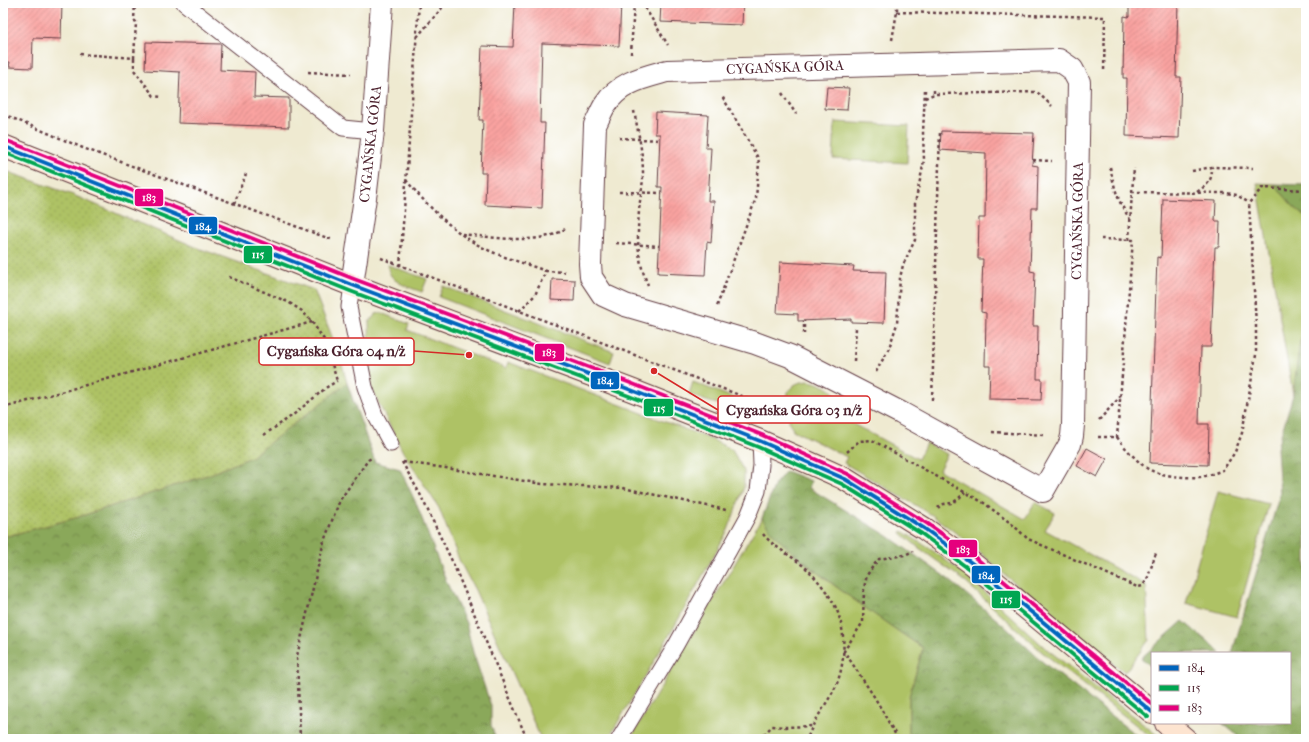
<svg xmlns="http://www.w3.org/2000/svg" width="1309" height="742" font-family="'IM FELL French Canon',serif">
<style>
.grass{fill:#aec265;stroke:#7c7048}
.forest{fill:url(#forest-crowns);stroke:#6a6442}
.park{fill:url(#park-dots);stroke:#7c7048}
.building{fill:url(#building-hatch)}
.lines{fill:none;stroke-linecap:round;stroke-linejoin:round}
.lane-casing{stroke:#633d44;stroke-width:17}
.street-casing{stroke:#633d44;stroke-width:24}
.secondary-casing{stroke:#633d44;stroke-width:24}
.path{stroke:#633d44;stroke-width:2.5;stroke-dasharray:3 3;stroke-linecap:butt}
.lane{stroke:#fff;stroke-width:15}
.street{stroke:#fff;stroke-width:22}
.secondary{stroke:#fde4d0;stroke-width:22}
.bus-1-casing{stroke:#fff;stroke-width:7}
.bus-2-casing{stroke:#fff;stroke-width:7}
.bus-3-casing{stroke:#fff;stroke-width:7}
.bus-1{stroke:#0065bd;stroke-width:4}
.bus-2{stroke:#00a651;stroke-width:4}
.bus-3{stroke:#e5007d;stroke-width:4}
.labels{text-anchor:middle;stroke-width:3;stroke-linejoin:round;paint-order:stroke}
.street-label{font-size:14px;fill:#4a1f2b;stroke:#fff}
.leader{fill:none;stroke:#d62828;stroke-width:1.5}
.callout-dot{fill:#d62828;stroke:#fff;stroke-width:1.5}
.callout{fill:#fff;stroke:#d62828;stroke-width:1.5}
.callout-label{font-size:15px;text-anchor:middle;font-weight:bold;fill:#4a1f2b}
.line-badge{stroke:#fff;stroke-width:1.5}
.badge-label{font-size:11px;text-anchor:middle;font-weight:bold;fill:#fff}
</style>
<defs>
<pattern id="forest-crowns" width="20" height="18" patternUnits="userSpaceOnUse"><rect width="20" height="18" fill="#8aa85a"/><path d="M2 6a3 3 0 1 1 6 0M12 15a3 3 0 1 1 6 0" fill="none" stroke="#73884b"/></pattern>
<pattern id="park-dots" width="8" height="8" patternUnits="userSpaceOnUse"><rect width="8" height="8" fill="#aec265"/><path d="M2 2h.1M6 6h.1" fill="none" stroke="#97a658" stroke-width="1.8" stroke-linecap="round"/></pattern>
<pattern id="building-hatch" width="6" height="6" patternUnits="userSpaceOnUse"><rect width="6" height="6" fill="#faa3a0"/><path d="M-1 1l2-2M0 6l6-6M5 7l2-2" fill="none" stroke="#cc8483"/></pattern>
</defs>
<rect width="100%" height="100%" fill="#fff"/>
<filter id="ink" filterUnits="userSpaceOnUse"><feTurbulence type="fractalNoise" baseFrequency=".025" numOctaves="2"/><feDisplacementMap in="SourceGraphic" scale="8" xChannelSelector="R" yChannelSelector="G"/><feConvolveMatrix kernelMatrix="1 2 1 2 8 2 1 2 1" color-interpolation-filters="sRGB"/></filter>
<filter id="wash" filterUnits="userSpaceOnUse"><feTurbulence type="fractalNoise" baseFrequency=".012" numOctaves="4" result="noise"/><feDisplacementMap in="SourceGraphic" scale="16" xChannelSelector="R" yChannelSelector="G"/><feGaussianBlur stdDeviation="0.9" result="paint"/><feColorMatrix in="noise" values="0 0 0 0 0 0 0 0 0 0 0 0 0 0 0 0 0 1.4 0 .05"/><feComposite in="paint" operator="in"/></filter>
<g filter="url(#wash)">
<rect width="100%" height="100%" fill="#efead1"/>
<g class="grass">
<polygon points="835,122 909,126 907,163 833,159"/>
<polygon points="1257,183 1274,184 1293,206 1306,217 1306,328 1300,342 1293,395"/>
<path d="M388,265L427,279L422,292C409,287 387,282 388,265Z"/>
<polygon points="443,286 614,352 610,363 439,297"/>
<polygon points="381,313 409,324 407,330 506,368 508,362 713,440 732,450 744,471 744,487 728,530 673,629 608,739 541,739 475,590 460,562 439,508 403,452 370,386 369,322 376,314"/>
<path d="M809,381C818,383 831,387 836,396L829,411L918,459L926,443L947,454L939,470L1025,519L1035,502L1055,513L1045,530L1146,585L1149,640L1125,672L1062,626L972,545L932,515L844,463L847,457L793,430L789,422L791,406L783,403C790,388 792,382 809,381Z"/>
<path d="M693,382L739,400L737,404C718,407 706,401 689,394Z"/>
<polygon points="1218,491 1269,504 1237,617 1186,603"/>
<path d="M762,518C780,546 809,566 835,586C864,607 893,628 923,648L909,697V734L899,739H630Z"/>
<polygon points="902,531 929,548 966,575 1043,646 1162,739 1154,739 1042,652 962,579 919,548 901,533"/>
</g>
<g class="forest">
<polygon points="1274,184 1306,185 1306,217 1293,206"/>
<polygon points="1306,328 1306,739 1242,739 1222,723 1290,723 1290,653 1232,653 1280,494 1277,448 1293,395 1300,342"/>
<polygon points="347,383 375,462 400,469 416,503 446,581 466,623 473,652 491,706 491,725 496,739 3,739 3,537 75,518 210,474 251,457"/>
<path d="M786,471L811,481L809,488L888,536L947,578L1001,623L1044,663L1141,739H899L909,734V697L923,648C886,623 850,598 816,571C795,554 776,541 762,518L775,484Z"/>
<polygon points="1183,621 1221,653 1152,653 1152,667 1141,658"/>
</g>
<polygon class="park" points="3,170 73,195 198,248 314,290 341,360 347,383 251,457 210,474 75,518 3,537"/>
<g id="blocks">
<g class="building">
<polygon points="3,3 62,3 61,39 33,38 32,68 9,67 10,62 3,62"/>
<polygon points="515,3 621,3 619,46 542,43 540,123 545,123 542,208 485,205 486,173 481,173 483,120 479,120 482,46 513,47"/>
<polygon points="661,3 743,3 742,25 660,22"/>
<polygon points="1129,3 1178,3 1176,77 1181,77 1179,138 1126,136 1127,78 1123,78 1124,16 1129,17"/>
<polygon points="146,42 221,44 220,70 255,72 254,97 289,98 289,127 178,123 180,72 145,70"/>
<polygon points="827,87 849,88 847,110 825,109"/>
<polygon points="656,112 708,115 706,148 711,148 708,201 714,201 711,243 707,242 705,275 658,273 662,187 658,187 660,134 655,134"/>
<polygon points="941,131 1034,133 1032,165 1038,166 1037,208 1032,208 1030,271 1035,272 1033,326 1038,326 1037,379 1042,379 1041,400 989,399 990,366 985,366 986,313 981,312 983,259 978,259 979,218 985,218 986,153 940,150"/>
<polygon points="1163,199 1216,201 1215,221 1220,221 1219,247 1215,247 1211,347 1201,347 1199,424 1209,424 1208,465 1150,463 1157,257 1161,258"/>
<polygon points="780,262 854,266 853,271 886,272 884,323 851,322 851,319 798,321 798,314 777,313"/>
<polygon points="552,279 575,280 574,301 551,300"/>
<polygon points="1087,448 1107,459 1097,477 1077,466"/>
</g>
</g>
</g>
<g filter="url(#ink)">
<use href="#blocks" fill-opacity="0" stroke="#633d44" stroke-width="1"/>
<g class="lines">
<defs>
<g id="lane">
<polyline points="184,3 343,128 373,131"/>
<polyline points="352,285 349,307 365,387 375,415 391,444"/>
<polyline points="619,739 676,645 737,536 748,516 758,491 761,465 760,441"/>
</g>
<g id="street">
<path d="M1059,60L1072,69L1079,82L1073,425L1072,436L1070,444L1043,491L901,413L790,356L755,343L625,305L603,295L591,277L590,264L595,125C599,118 601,111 605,105C620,82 642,78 667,71Z"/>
<polyline points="352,285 366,191 373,131 382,3"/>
</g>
<g id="secondary">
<polyline points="3,146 352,285 631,390 760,441 830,472 845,479 925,529 973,564 1152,712"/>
<polyline points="1166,723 1185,739"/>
</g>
</defs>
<use href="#lane" class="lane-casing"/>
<use href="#street" class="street-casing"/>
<use href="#secondary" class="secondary-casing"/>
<g class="path">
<polyline points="642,3 668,45"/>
<polyline points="897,12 1105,17 1104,72"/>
<polyline points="417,37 442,8 451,3"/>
<polyline points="892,40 897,12 897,3"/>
<polyline points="80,54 134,58 136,22 134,20 135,3"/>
<polyline points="631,54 634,3"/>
<polyline points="134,58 134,70 154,96 162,97"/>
<polyline points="308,72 351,74"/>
<polyline points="934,90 934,94 1037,92 1052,106"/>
<polyline points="782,93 796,114"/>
<polyline points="925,98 934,94"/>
<path d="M634,111C638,131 643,153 643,174C643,186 640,198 639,211C637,238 637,260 648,285"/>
<polyline points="3,114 83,148 333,240"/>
<polyline points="619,138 660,140"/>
<polyline points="1033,160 1052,161"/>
<path d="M1110,167C1115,190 1117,200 1130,219"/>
<polyline points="1192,171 1212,167 1253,168"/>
<path d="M406,180C426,204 452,231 480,246C500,257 524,263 546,271"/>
<polyline points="619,192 662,193"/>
<polyline points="1132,192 1134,168"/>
<path d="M1197,192C1208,184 1212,182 1212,167"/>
<polyline points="234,204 246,174"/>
<path d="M462,234C491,237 540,246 565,229"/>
<polyline points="1129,240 1132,192 1226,193 1237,195 1249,203"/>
<polyline points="616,243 659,246"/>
<polyline points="381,258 747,398"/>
<polyline points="400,266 419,3"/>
<polyline points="229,277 288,302 302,311 312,322 325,341 337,381"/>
<polyline points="717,306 756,198 759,163 758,158 722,96"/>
<polyline points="519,311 535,295 546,271 565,272"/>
<polyline points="804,334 804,321"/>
<polyline points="854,361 856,328"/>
<polyline points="876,372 889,348 897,324 900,278 903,265 915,240 915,203 922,171 924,160 923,133 925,90"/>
<polyline points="932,400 940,131"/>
<polyline points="3,408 312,322"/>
<polyline points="1099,420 1120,397"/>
<polyline points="992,432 1045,435"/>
<polyline points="264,435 293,415 327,387 337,381"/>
<polyline points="1098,437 1117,437 1133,240 1101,239"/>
<path d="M1117,437C1125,448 1134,458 1145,467C1157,476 1184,478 1199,477C1207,476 1215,473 1223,470L1235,452L1242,433L1256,355V325L1249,203L1262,188L1306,190"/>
<polyline points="847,452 859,441 872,440 984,503 1013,525 1028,539 1137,587 1143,586 1148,577 1156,553"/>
<polyline points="402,462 420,494 452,561 527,739"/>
<polyline points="403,462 446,468 542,484 623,488 726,510"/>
<path d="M938,508C942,503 945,504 951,503C957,501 961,496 965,492"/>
<path d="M763,534C773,547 796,558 808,570C819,581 835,601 839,616C846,638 845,666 835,688C826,705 814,720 807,739"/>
<polyline points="300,739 297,656 324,541 340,500 368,460 373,457"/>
<polyline points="760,739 772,726 786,727 813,726"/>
<polyline points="898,739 875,698 844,651 863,622 864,588 867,575 874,565 879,559 905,555 913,551"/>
</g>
<use href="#lane" class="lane"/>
<use href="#street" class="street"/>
<use href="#secondary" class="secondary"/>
<defs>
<polyline id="bus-1" points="3,146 352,285 631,390 760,441 845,479 925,529 973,564 1152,712"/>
<polyline id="bus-2" points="3,152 350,291 629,396 758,447 842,484 922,534 969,569 1148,717"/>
<polyline id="bus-3" points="5,140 354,279 633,384 762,435 848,474 928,524 977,559 1152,704"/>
</defs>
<use href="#bus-1" class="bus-1-casing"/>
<use href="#bus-2" class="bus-2-casing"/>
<use href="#bus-3" class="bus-3-casing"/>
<use href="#bus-1" class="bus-1"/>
<use href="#bus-2" class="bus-2"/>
<use href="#bus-3" class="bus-3"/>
</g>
</g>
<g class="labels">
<g class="street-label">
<text transform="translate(785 67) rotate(-2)" y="5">CYGAŃSKA GÓRA</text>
<text transform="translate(370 144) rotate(-84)" y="5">CYGAŃSKA GÓRA</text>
<text transform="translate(1077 221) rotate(-89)" y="5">CYGAŃSKA GÓRA</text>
</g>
</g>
<path class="leader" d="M469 355L414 351M654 371L718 410"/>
<g class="callout-dot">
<circle cx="469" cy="355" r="4"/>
<circle cx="654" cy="371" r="4"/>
</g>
<g class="callout">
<rect x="259" y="338" width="155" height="27" rx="4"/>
<rect x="718" y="396" width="152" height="27" rx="4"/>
</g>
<g class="callout-label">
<text x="336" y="356">Cygańska Góra 04 n/ż</text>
<text x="794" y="415">Cygańska Góra 03 n/ż</text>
</g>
<g class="line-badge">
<rect x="134" y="188" width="30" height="19" rx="4" fill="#e5007d"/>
<rect x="188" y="216" width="30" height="19" rx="4" fill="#0065bd"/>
<rect x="243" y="245" width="30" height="19" rx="4" fill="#00a651"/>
<rect x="534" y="343" width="31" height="19" rx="4" fill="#e5007d"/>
<rect x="590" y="371" width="30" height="19" rx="4" fill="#0065bd"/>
<rect x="643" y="398" width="31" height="19" rx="4" fill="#00a651"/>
<rect x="948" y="539" width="30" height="19" rx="4" fill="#e5007d"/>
<rect x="971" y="565" width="30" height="19" rx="4" fill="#0065bd"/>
<rect x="991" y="590" width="30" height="19" rx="4" fill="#00a651"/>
</g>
<g class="badge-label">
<text x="149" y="201">183</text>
<text x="203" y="230">184</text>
<text x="258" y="258">115</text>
<text x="549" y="356">183</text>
<text x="605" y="384">184</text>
<text x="659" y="412">115</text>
<text x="963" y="553">183</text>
<text x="986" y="579">184</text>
<text x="1006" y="603">115</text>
</g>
<rect width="1309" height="742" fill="none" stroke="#fff" stroke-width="16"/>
<rect x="1151" y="652" width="140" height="72" fill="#ffffff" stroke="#b7a5aa"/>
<rect x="1159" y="665" width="20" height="6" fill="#0065bd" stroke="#b7a5aa"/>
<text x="1187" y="672" font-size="12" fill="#4a1f2b">184</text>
<rect x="1159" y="685" width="20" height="6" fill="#00a651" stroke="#b7a5aa"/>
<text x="1187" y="692" font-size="12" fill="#4a1f2b">115</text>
<rect x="1159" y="705" width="20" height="6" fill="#e5007d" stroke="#b7a5aa"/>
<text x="1187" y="712" font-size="12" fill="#4a1f2b">183</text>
</svg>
